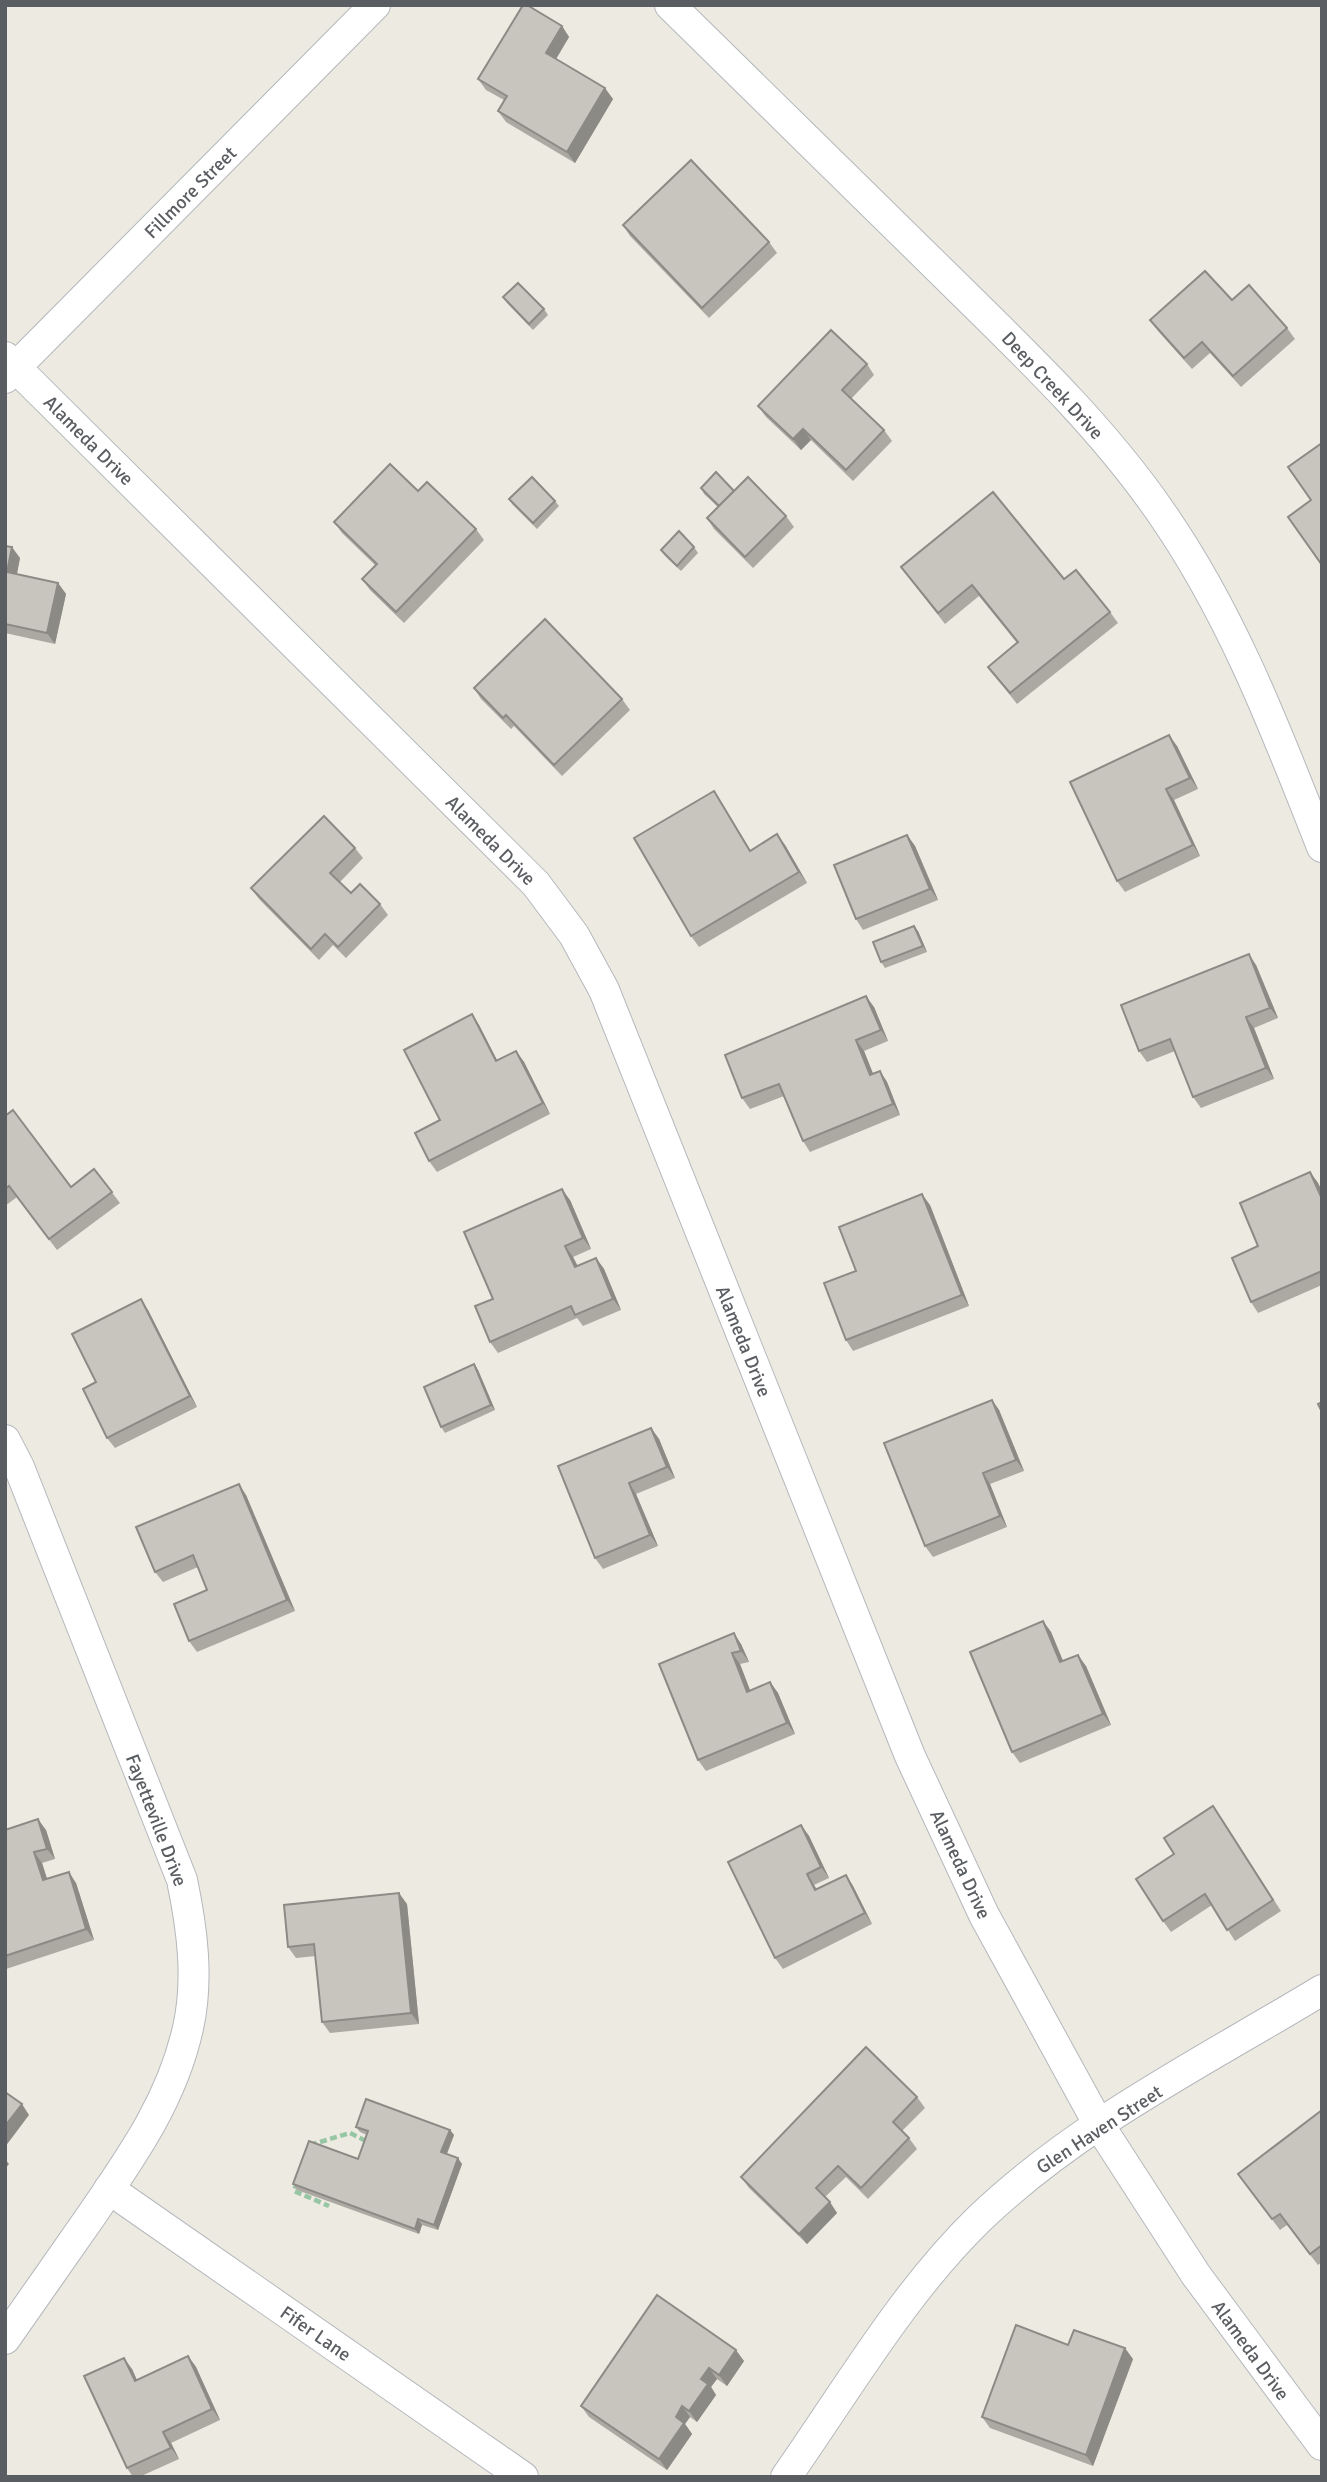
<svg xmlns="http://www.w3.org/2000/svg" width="1327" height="2482" font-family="Signika,sans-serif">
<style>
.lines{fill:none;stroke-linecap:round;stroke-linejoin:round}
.street-casing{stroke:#b4b8bc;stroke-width:32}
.path{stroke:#96c6a3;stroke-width:4.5;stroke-dasharray:7 3.5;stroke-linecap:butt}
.street{stroke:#fff;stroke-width:30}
.wall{fill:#aca9a3}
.shaded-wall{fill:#8c8a85}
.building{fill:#c8c5be;stroke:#8c8a85;stroke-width:2}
.labels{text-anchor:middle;stroke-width:5;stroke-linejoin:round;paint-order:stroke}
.street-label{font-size:19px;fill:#5a5e62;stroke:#fff}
</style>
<rect width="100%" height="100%" fill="#edeae1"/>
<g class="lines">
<defs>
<g id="street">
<path d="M670,5C762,95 853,185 945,275C1021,350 1099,423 1160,511C1232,614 1276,730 1322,847"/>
<polyline points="5,357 536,884 574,935 604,990 910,1756 984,1915 1099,2125 1196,2275 1322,2445"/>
<polyline points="5,378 375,5"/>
<path d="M5,1440L19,1467L182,1880C192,1928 199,1979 188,2028C172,2100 132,2156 91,2216C62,2257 34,2298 5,2339"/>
<polyline points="109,2189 523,2477"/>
<path d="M786,2477C847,2390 903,2293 979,2219C1078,2124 1205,2061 1322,1990"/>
</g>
</defs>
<use href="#street" class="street-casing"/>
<g class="path">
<polyline points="310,2145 350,2133 368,2142"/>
<polyline points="297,2182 294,2191 329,2206"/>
</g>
<use href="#street" class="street"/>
</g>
<g class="wall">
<polygon points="562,26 569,37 556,59 613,99 575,163 506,122 498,111 504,100 486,90 478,79"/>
<polygon points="623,225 769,242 777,253 709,318 630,236"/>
<polygon points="503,297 544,309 548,315 533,330 507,303"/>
<polygon points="1232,300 1287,328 1295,339 1241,387 1210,353 1192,369 1158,331 1150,320"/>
<polygon points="867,364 874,375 851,399 884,430 892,441 853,481 811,440 801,450 766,417 758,406"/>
<polygon points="701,488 734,491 786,516 794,527 753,568 714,529 707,518 718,507 704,494"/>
<polygon points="418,491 476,529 484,540 404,623 370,590 362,579 375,565 342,533 334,522"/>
<polygon points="509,499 555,501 559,506 537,529 513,505"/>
<polygon points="5,546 20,558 17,574 58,583 66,594 55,644 5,633"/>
<polygon points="694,547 698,553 681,571 665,556 661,550"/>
<polygon points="901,567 1064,579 1110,612 1118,623 1017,704 988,667 1017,643 979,596 945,624"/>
<polygon points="474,688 622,699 630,710 562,776 514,726 511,729 481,699"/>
<polygon points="1177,746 1198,789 1174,800 1200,856 1125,892 1117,881"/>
<polygon points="721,802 750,850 785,845 807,883 699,947 691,936"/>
<polygon points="907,835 915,846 938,900 863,930 856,919"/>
<polygon points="355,848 363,858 340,882 351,893 380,904 388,915 346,958 333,945 319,960 259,899 251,888"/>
<polygon points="918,931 927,952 885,968 881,962"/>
<polygon points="1256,965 1278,1018 1254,1028 1274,1079 1201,1108 1193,1097 1175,1051 1147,1062 1139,1051"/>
<polygon points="874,1007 888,1041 864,1051 873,1074 880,1071 887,1082 900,1115 810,1152 803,1141 784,1096 750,1109 742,1098"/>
<polygon points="472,1014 479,1025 497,1060 516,1051 524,1062 550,1114 437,1172 429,1161 440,1120"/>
<polygon points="5,1116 71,1187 94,1169 120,1203 57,1250 17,1197 5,1206"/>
<polygon points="1310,1172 1318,1183 1322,1191 1322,1285 1258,1313 1251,1302 1258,1246"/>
<polygon points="570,1200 591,1249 573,1257 578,1266 596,1258 604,1269 621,1310 583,1326 577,1318 498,1353 490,1342 493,1299"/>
<polygon points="930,1205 969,1306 853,1351 846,1340 856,1271"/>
<polygon points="148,1310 197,1407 115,1448 107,1438 96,1382"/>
<polygon points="474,1364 478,1370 495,1410 445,1433 441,1427"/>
<polygon points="992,1400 999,1410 1024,1471 990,1484 1007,1527 933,1557 925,1546"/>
<polygon points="651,1428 659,1439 675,1478 636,1494 658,1546 603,1569 595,1558"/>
<polygon points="246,1495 295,1611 197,1652 189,1641 207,1590 198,1567 163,1582 155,1572"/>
<polygon points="1043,1621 1051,1632 1063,1661 1086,1666 1111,1725 1020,1763 1012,1752"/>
<polygon points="741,1644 749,1662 740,1664 750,1691 770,1682 778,1693 795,1734 706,1771 698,1760 659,1664"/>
<polygon points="1221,1817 1281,1911 1235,1941 1212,1905 1171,1932 1163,1921 1174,1854"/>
<polygon points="801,1825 809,1836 829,1878 814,1885 817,1889 846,1875 853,1886 872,1924 783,1969 775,1958"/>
<polygon points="5,1830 46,1830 55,1859 42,1863 47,1879 76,1883 94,1940 6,1969 5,1968"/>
<polygon points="407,1904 419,2024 330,2033 322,2022 316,1956 296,1958 288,1947"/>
<polygon points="917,2097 925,2108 902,2131 909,2138 917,2149 868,2199 846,2177 825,2197 837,2213 807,2244 749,2188 741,2177"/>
<polygon points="1322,2110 1322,2262 1318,2265 1287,2225 1280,2230 1246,2185"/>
<polygon points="356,2127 450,2130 454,2135 447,2154 462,2164 438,2230 422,2225 419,2234 297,2190 293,2184 358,2159 367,2135 360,2132"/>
<polygon points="657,2295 744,2361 727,2386 717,2379 711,2387 716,2395 697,2422 690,2417 685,2424 692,2434 667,2470 589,2417 581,2406"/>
<polygon points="188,2356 196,2367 220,2420 171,2443 179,2459 139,2477 133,2477 127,2468 132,2369 137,2380"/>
<polygon points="1133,2359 1093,2466 990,2428 982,2417"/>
</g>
<g class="shaded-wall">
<polygon points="562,26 569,37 553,64 546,53"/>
<polygon points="605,88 613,99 575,163 567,152"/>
<polygon points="803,429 811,440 801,450 793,439"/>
<polygon points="12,547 20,558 15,583 7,572"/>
<polygon points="58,583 66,594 55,644 47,633"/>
<polygon points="1169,735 1177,746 1198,789 1190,778"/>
<polygon points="1166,789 1174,800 1200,856 1193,845"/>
<polygon points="777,834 785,845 807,883 799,872"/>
<polygon points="907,835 915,846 938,900 930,889"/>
<polygon points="914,926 918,931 927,952 923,946"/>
<polygon points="1249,954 1256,965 1278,1018 1270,1008"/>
<polygon points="866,996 874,1007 888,1041 881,1030"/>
<polygon points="472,1014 479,1025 503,1072 496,1061"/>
<polygon points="1246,1017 1254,1028 1274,1079 1266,1068"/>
<polygon points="856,1040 864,1051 878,1086 870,1075"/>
<polygon points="516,1051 524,1062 550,1114 543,1103"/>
<polygon points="880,1071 887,1082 900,1115 893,1104"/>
<polygon points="1310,1172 1318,1183 1322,1191 1322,1199"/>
<polygon points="562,1189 570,1200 591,1249 583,1238"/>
<polygon points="922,1194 930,1205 969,1306 962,1295"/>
<polygon points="565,1246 573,1257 583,1278 575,1267"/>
<polygon points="596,1258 604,1269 621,1310 613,1299"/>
<polygon points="141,1299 148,1310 197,1407 190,1396"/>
<polygon points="474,1364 478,1370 495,1410 491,1405"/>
<polygon points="992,1400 999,1410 1024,1471 1016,1460"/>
<polygon points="651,1428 659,1439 675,1478 667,1467"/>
<polygon points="983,1473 990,1484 1007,1527 1000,1516"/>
<polygon points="629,1483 636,1494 658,1546 650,1535"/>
<polygon points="239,1484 246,1495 295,1611 287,1600"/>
<polygon points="1043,1621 1051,1632 1068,1673 1060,1662"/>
<polygon points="734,1633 741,1644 749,1662 741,1651"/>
<polygon points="732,1653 740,1664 755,1703 747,1692"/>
<polygon points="1078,1655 1086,1666 1111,1725 1103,1714"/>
<polygon points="770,1682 778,1693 795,1734 787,1723"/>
<polygon points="38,1819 46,1830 55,1859 47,1849"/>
<polygon points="801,1825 809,1836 829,1878 821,1867"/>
<polygon points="34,1852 42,1863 51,1891 43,1880"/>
<polygon points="69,1872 76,1883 94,1940 86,1929"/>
<polygon points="807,1874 814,1885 822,1901 815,1890"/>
<polygon points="846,1875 853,1886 872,1924 865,1913"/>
<polygon points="399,1893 407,1904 419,2024 411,2013"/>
<polygon points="22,2104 29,2115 5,2147 5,2126"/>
<polygon points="450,2130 454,2135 445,2158 441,2152"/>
<polygon points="458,2158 462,2164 438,2230 434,2225"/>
<polygon points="5,2159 9,2164 5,2169"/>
<polygon points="830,2202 837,2213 807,2244 799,2234"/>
<polygon points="418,2219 422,2225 419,2234 415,2229"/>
<polygon points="1125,2348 1133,2359 1093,2466 1086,2455"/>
<polygon points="736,2350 744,2361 727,2386 719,2375"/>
<polygon points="188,2356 196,2367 220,2420 212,2409"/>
<polygon points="124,2358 132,2369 142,2392 135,2381"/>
<polygon points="709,2368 717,2379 711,2387 716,2395 697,2422 689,2411 701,2379"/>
<polygon points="682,2406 690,2417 685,2424 692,2434 667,2470 659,2459 676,2417"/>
<polygon points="163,2432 171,2443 179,2459 171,2448"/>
</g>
<g class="building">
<polygon points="523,5 527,5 562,26 546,53 605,88 567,152 498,111 507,96 478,79"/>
<polygon points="691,160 769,242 702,308 623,225"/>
<polygon points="1205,271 1232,300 1249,285 1287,328 1233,376 1202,342 1184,358 1150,320"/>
<polygon points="518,283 544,309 529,324 503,297"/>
<polygon points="831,330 867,364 842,390 884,430 846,470 803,429 793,439 758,406"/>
<polygon points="1322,443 1322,565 1288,517 1311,500 1288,467"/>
<polygon points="390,464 418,491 427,482 476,529 396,612 362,579 377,564 334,522"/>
<polygon points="716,472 734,491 719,506 701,488"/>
<polygon points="532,477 555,501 533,523 509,499"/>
<polygon points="748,477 786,516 745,557 707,518"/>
<polygon points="993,492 1064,579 1076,570 1110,612 1010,693 988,667 1018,642 972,585 938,613 901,567"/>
<polygon points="679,531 694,547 677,566 661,550"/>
<polygon points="5,546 12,547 7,572 58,583 47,633 5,624"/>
<polygon points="545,619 622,699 554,765 506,715 503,718 474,688"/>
<polygon points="1169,735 1190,778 1166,789 1193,845 1117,881 1070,782"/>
<polygon points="714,791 750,851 777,834 799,872 691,936 634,838"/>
<polygon points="324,816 355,848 330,873 351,893 360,884 380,904 338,947 325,934 311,949 251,888"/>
<polygon points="907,835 930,889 856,919 834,865"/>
<polygon points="914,926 923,946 881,962 873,942"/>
<polygon points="1249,954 1270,1008 1246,1017 1266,1068 1193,1097 1170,1039 1139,1051 1121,1005"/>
<polygon points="866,996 881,1030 856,1040 870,1075 880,1071 893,1104 803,1141 779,1084 742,1098 725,1055"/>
<polygon points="472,1014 496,1061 516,1051 543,1103 429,1161 415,1133 440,1120 404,1050"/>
<polygon points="13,1110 71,1187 94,1169 112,1192 49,1239 9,1186 5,1189 5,1116"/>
<polygon points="1310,1172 1322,1199 1322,1271 1251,1302 1232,1258 1258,1246 1240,1203"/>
<polygon points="562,1189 583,1238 565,1246 575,1267 596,1258 613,1299 575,1315 571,1306 490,1342 475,1306 493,1299 464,1232"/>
<polygon points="922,1194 962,1295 846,1340 824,1283 856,1271 839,1227"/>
<polygon points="141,1299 190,1396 107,1438 83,1389 96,1382 72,1334"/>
<polygon points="474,1364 491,1405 441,1427 424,1387"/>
<polygon points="992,1400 1016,1460 983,1473 1000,1516 925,1546 884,1443"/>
<polygon points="1322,1402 1322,1412 1318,1404"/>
<polygon points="651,1428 667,1467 629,1483 650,1535 595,1558 558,1466"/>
<polygon points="239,1484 287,1600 189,1641 174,1604 207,1590 193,1555 155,1572 136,1527"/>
<polygon points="1043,1621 1060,1662 1078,1655 1103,1714 1012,1752 970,1652"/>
<polygon points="734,1633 741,1651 732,1653 747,1692 770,1682 787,1723 698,1760 659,1664"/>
<polygon points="1213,1806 1273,1900 1227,1930 1205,1894 1163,1921 1136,1879 1174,1854 1164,1838"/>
<polygon points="38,1819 47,1849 34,1852 43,1880 69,1872 86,1929 5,1956 5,1830"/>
<polygon points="801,1825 821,1867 807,1874 815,1890 846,1875 865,1913 775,1958 728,1862"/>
<polygon points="399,1893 411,2013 322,2022 314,1944 288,1947 284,1905"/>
<polygon points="866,2047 917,2097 893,2122 909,2138 861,2188 838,2166 816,2188 830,2202 799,2234 741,2177"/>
<polygon points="5,2092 22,2104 5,2126"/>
<polygon points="366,2099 450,2130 441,2152 458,2158 434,2225 418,2219 415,2229 293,2184 309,2141 358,2159 368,2131 356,2127"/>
<polygon points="1322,2110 1322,2245 1310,2254 1280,2214 1272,2219 1238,2174"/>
<polygon points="657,2295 736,2350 719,2375 709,2368 701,2379 708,2384 689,2411 682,2406 676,2417 684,2423 659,2459 581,2406"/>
<polygon points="1016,2325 1068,2345 1074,2330 1125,2348 1086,2455 982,2417"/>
<polygon points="188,2356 212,2409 163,2432 171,2448 127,2468 84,2376 124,2358 135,2381"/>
</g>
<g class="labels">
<g class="street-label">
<text transform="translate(190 192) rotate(-45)" y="7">Fillmore Street</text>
<text transform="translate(1053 385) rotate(47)" y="7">Deep Creek Drive</text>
<text transform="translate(89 440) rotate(45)" y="7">Alameda Drive</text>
<text transform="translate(491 840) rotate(45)" y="7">Alameda Drive</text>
<text transform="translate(744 1341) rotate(68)" y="7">Alameda Drive</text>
<text transform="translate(157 1820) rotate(69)" y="7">Fayetteville Drive</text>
<text transform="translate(961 1864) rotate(65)" y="7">Alameda Drive</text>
<text transform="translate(1099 2129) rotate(-33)" y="7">Glen Haven Street</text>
<text transform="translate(316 2333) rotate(35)" y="7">Fifer Lane</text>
<text transform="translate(1251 2350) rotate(54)" y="7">Alameda Drive</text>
</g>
</g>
<rect width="1327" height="2482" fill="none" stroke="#5a5e62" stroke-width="14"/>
</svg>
